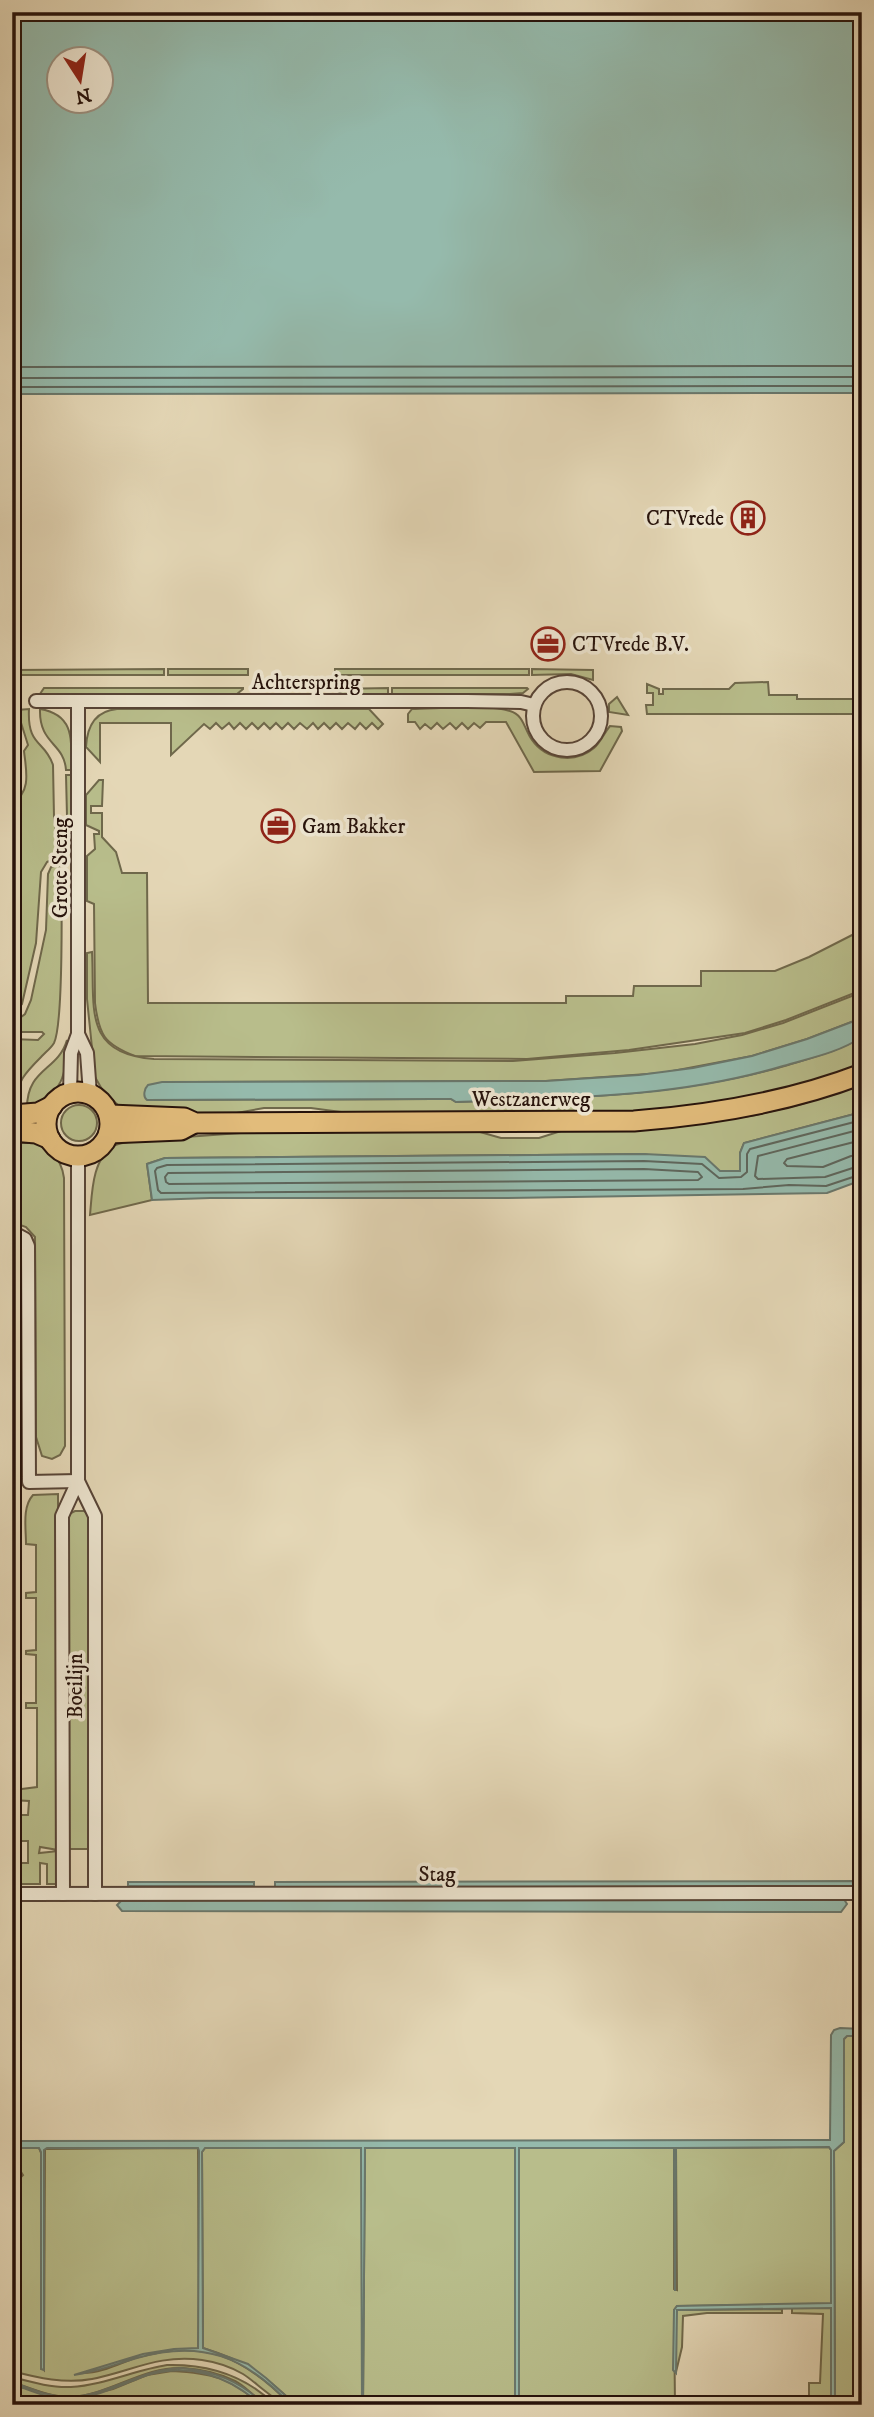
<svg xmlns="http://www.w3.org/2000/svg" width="874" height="2417" font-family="'IM FELL DW Pica',serif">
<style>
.green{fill:#b8bd8b;stroke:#6f684b;stroke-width:2}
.water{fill:#95baac;stroke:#69776c;stroke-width:2;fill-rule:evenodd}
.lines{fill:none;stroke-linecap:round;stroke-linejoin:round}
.shore{stroke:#5e665c;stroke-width:2}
.minor-casing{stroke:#564336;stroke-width:16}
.primary-casing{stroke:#26120b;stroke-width:23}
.minor{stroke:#ede5d0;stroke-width:12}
.primary{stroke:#e2bc7b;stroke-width:19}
.labels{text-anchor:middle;stroke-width:7;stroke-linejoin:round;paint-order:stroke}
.poi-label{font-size:21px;fill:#26120b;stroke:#ede5d0;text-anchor:start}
.street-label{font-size:21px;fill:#26120b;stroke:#ede5d0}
</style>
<rect width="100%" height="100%" fill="#e4d7b6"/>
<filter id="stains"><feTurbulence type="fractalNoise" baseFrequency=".00286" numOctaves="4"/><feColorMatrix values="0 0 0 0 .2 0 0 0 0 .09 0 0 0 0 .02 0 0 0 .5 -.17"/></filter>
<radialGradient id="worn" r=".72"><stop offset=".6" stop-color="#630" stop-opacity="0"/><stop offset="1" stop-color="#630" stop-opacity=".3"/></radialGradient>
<g class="green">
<polygon points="164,669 164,675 12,675 12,670"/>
<rect x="168" y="669" width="80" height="6"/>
<rect x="335" y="669" width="194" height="6"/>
<polygon points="532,669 593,670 593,680 571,674 532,675"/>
<polygon points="768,682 769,695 797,695 797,699 862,699 862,714 647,714 646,705 653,705 653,693 647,693 647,684 659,689 659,694 663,694 663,689 729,689 735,683"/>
<polygon points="44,688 243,688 243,689 237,694 40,694"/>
<polygon points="388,688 388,694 342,694 335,689"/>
<polygon points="392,688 527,688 528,689 523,693 510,694 392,694"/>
<polygon points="617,697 628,715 609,712 609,704"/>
<path d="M29,709C27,747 45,740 53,765L54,817L59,856L47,862L41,872L36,943L22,1004L12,1016V803C32,792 26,770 24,751L28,745L17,710Z"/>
<path d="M40,709C76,715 71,742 71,770H66C64,742 39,745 40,709Z"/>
<path d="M117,709H369L383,724L378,729L372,723L366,729L360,723L355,729L348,723L342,729L336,723L330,729L324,723L318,729L313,723L307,729L300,723L294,729L288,723L282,729L276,723L270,729L264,723L258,729L252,723L246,729L240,723L234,729L229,723L222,729L216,723L210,729L204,724L171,755V723H100V762L86,747C87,727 95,711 117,709Z"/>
<path d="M412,709C435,709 490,704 510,711C524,715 524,729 532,740C546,760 575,764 594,748C601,742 604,733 610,726L621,727L622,731L600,771L534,772L506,722H486L480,728L474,723L468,729L462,723L456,729L450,723L443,729L437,723L431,729L425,724L420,729L415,722H408V714Z"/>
<polygon points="66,775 71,775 71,843 67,816"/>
<path d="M99,780H103L102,806H91V813H102V837L116,852L122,873H147L148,1003H566V996H633L634,986H701V971H775L809,957L862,930V990L786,1020L745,1033L629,1050L527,1059L135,1056C104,1044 99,1035 95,1003L94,904L87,901V856L95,849L94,834H99V831L86,825V795Z"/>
<path d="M59,865C63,888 63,1025 54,1043C51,1048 47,1051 43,1055C27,1071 16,1081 15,1105H12V1039L38,1040L44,1034L42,1032H12V1024L25,1014L31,1000L46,930L48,874L51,867Z"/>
<path d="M92,952C95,1007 82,1054 154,1059L513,1061L615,1053L695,1044L742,1035L783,1023L862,992V1018L807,1039L752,1056L662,1073L546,1081L191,1082L147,1100L433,1099H451L456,1102C568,1098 679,1097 788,1065C813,1057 839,1051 862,1037V1065L827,1078L734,1101L635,1113L356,1114L311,1108H264L231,1114H200L119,1106L103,1091L95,1077L87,999V953Z"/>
<path d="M67,1040C66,1077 64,1092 27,1108C27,1068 58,1071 67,1040Z"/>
<path d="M862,1084V1112L744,1143L740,1153V1171H720L644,1154L165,1158L147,1164L152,1200L90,1215C92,1194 92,1158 114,1146C118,1143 126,1143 131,1141L254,1132L473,1130L501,1138H539L561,1131L649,1129L702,1123L756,1115L802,1104Z"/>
<circle cx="79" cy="1123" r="18"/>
<path d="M27,1136C46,1145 61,1155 64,1178L65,1446L60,1455L52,1459L42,1456L36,1437L35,1237L26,1227L12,1222V1143H27Z"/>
<path d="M12,1240L20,1252L22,1476C10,1494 13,1522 13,1544Z"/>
<path d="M58,1494V1850L40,1847L39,1853L58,1851L59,1884H47V1864L40,1863V1884H22L12,1881V1863H28V1841H12V1815H28L29,1801L12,1800V1787L14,1790L37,1787V1708H26V1703H36V1655L26,1654V1651L36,1650V1598H26V1593L36,1592V1545L26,1544C26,1528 22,1507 33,1495Z"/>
<polygon points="75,1511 84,1511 90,1515 91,1849 67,1849 67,1515"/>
<polygon points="847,2036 862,2036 862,2405 835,2405 834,2151 844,2142 844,2039"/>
<polygon points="829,2147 831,2150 831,2304 677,2306 674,2310 675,2405 519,2405 519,2148 674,2148 674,2289 677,2290 676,2148"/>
<path d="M12,2148H39L41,2153V2367L44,2370L45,2149L198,2148L199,2347L198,2349C157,2349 122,2362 83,2373C101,2373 118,2364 135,2358C203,2338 243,2356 291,2405C278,2405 256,2382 243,2374C231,2367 216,2362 202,2360C159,2354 132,2371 92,2379C65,2384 38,2378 12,2371V2178H20L23,2175L21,2172H12Z"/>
<path d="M205,2148H362V2405H296C262,2373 248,2362 203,2348L202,2152Z"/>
<polygon points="365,2148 515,2148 515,2405 363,2405"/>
<polygon points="792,2308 831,2308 831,2405 809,2405 809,2383 820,2383 823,2314 792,2313"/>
<polygon points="782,2309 782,2313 707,2313 683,2316 682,2347 676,2372 676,2310"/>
<path d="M167,2365C208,2364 245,2375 275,2405C259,2405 249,2388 235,2381C219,2373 200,2369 183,2368C142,2366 109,2396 69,2397C50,2397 30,2388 12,2382V2377C31,2382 52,2388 71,2387C104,2385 135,2370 167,2365Z"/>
<path d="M172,2371C212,2373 231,2378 261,2405H12V2384L67,2400L113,2389L147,2375Z"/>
</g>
<g class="water">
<path d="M12,12H862V393L12,394ZM60,60H102V102H60Z"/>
<path d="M862,1018V1037C838,1053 810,1058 783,1066C677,1098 566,1098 456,1102L451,1099H433L147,1100C142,1096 145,1088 148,1085L162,1082L546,1081L639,1075L693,1068L752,1056L807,1039Z"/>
<polygon points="862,1112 862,1180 827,1193 502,1198 210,1198 152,1200 147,1164 165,1158 644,1154 705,1157 720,1171 740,1171 740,1153 744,1143"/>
<polygon points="862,1881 862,1888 275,1887 275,1882"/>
<rect x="128" y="1882" width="126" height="4"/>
<polygon points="842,1896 847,1904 841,1912 122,1911 117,1905 121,1901"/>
<path d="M840,2028L862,2029V2036H847L844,2039V2142L834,2151L835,2405H831V2308L677,2310L676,2373L673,2370L674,2310L677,2306L831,2303V2150L829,2147L676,2148L675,2291L674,2148H519V2405H515V2148H365L363,2405H362L361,2148H205L202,2152L203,2348L248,2364L266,2378L296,2405H291C246,2357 202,2339 137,2358C116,2364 96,2372 74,2375L143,2354L174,2349L198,2348L199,2151L198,2148H47L44,2150V2370L41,2369V2152L39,2148H12V2141L830,2140L831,2035L834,2030Z"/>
<path d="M181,2368C215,2371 240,2381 265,2405H261C228,2375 186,2361 142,2377C119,2386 94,2398 69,2399C50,2400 30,2390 12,2384V2382C30,2388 51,2398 70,2397C109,2395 142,2369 181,2368Z"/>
</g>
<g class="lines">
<g class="shore">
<polyline points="12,367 862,366"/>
<polyline points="12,378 862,377"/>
<polyline points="12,387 862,386"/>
<polyline points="862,1120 750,1149 747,1154 747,1172 741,1177 719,1178 702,1164 644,1161 167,1165 157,1168 155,1171 158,1190 161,1193 743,1189 789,1185 826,1186 862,1174"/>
<polyline points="862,1129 758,1156 755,1176 758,1179 825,1177 862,1165"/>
<polyline points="862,1140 787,1159 784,1163 787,1166 823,1167 851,1156 862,1155"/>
<polygon points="644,1169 698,1172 702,1177 698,1180 169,1184 166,1182 165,1177 168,1173"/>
</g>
<defs>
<g id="minor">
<circle cx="567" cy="716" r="34"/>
<polyline points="36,701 467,701 521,702 534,705"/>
<polyline points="78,1034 87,1053 90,1094"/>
<polyline points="70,1093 71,1053 78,1034 78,701"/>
<polyline points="12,1232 25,1239 28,1246 29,1482 78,1481"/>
<polyline points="78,1481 95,1516 95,1894"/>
<polyline points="12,1894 862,1893"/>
<polyline points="63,1894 62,1516 78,1481 78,1156"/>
</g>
<g id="primary">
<circle cx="78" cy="1124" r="32"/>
<polyline points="12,1115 38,1113 52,1106"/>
<path d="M110,1115L184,1118L195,1123L634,1121C712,1115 789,1102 862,1074"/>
<polyline points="12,1131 36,1133 50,1139"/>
<polyline points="109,1133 181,1130 194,1123"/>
</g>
</defs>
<use href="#minor" class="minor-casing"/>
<use href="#primary" class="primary-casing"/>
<use href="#minor" class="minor"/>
<use href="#primary" class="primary"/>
</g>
<defs>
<symbol id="building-ring" viewBox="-11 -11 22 22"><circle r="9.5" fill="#ede5d0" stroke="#8f2418" stroke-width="1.5"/><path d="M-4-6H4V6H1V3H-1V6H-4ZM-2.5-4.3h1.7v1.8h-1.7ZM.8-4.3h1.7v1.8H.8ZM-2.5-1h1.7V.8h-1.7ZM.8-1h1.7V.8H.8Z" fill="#8f2418"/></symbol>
<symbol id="office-ring" viewBox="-11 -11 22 22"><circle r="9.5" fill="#ede5d0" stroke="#8f2418" stroke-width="1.5"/><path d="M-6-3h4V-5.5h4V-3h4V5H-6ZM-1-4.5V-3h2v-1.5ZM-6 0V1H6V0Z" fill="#8f2418"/></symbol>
</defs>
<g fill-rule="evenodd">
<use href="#building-ring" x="729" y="499" width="38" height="38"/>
<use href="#office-ring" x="529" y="625" width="38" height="38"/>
<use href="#office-ring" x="259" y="807" width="38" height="38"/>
</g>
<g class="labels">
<g class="poi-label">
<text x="724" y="525" text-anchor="end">CTVrede</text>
<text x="572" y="651">CTVrede B.V.</text>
<text x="302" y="833">Gam Bakker</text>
</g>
<g class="street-label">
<text x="306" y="689">Achterspring</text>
<text transform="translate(60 868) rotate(-90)" y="7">Grote Steng</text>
<text x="531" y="1106">Westzanerweg</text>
<text transform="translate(75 1686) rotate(-90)" y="7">Boeilijn</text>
<text x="437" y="1881">Stag</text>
</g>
</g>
<rect width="874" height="2417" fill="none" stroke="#e4d7b6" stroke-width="42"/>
<rect x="14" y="14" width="846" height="2389" fill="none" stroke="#26120b" stroke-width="3.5"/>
<rect x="21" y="21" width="832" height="2375" fill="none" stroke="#26120b" stroke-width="2"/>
<g transform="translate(80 80) rotate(168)"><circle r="33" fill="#ede5d0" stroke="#9d9181" stroke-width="2"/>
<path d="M0-5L12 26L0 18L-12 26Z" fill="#8f2418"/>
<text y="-10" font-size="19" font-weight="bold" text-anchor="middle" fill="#26120b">N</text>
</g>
<rect width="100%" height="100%" filter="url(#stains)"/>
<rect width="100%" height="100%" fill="url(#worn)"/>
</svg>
